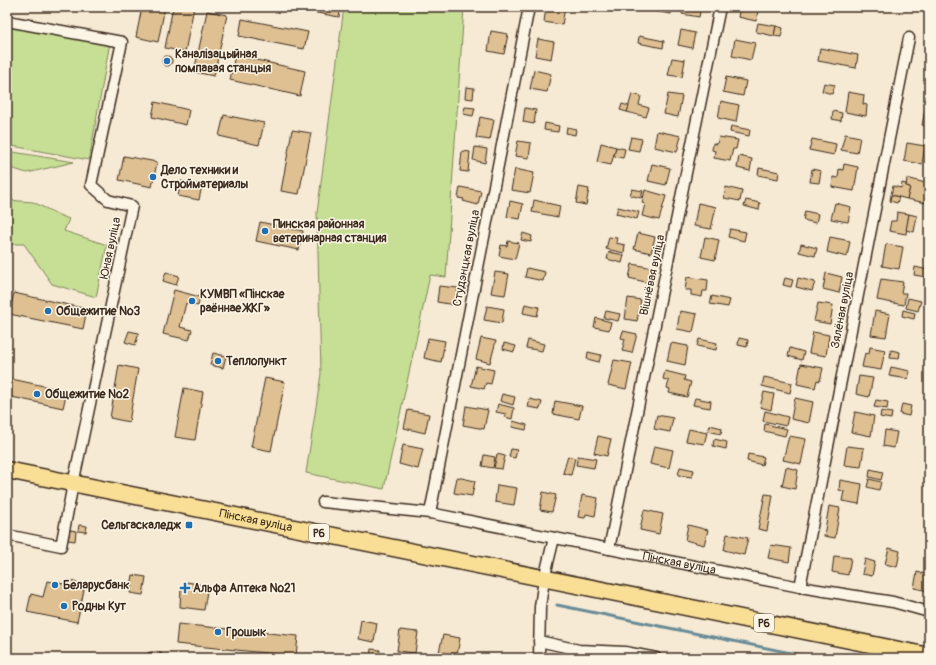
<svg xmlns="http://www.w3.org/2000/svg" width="936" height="665" font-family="Pangolin,sans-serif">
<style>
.green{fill:#c6df95;stroke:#80845a}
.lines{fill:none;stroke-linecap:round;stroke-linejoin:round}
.stream{stroke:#688b97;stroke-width:3}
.building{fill:#dec092;stroke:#3b2a1e}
.minor-casing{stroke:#3b2a1e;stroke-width:13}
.primary-casing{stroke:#3b2a1e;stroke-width:19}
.minor{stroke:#fcf5e5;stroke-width:10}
.primary{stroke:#f9df96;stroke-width:16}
.poi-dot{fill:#1f6fb2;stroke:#fcf5e5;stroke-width:1.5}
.labels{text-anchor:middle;stroke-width:3;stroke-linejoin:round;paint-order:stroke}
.shield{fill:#fcf5e5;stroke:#75675a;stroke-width:1}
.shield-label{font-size:11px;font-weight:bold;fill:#3b2a1e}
.poi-label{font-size:12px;font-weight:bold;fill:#3b2a1e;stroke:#fcf5e5;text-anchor:start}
.street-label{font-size:12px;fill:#3b2a1e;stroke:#fcf5e5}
</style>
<rect width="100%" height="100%" fill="#f6ead4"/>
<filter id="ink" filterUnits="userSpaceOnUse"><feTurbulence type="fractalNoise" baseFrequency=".025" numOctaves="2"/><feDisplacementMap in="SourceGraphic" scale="8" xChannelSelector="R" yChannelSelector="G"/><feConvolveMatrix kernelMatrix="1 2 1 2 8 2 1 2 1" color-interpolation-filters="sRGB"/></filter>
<g filter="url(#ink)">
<g class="green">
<polygon points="344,7 464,7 446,277 430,275 384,489 306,473 321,374 317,213"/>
<polygon points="7,24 110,42 89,160 7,145"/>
<polygon points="7,151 74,162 27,173 7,167"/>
<polygon points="7,200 33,202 59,215 69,219 64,231 107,245 96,297 52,284 24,244 7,244"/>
</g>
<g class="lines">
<polyline class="stream" points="557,605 815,658"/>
</g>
<g class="building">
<polygon points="142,7 165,7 158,42 136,37"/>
<polygon points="173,7 194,7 185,52 165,48"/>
<polygon points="285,7 341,7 339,17"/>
<polygon points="546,7 565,7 562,25 544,22"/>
<polygon points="654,7 673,7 671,14 653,11"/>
<polygon points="683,7 701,7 699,17 682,14"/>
<polygon points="740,7 759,7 756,21 738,17"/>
<polygon points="207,11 227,15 214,76 194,72"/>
<polygon points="242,19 308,32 304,49 239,36"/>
<polygon points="758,23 776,26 774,36 756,32"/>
<polygon points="776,26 783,28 781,37 774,36"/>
<polygon points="681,30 695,33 692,48 678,45"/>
<polygon points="491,31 508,34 504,54 488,51"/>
<polygon points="639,36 664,41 663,48 638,43"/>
<polygon points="538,39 554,42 551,59 535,56"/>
<polygon points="735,39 755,43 751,60 732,56"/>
<polygon points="820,48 858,55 856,68 818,61"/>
<polygon points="235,55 305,71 300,96 230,80"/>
<circle cx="167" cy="61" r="5"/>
<polygon points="672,58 685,60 682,77 668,75"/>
<polygon points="534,70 551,74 547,92 530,89"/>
<polygon points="726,77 746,81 743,96 723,92"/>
<polygon points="824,83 835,85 832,94 822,91"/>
<polygon points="466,87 474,88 473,99 465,98"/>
<polygon points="848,92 864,95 863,104 867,105 866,116 845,112"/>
<polygon points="632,94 641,96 639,105 649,108 646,117 627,112"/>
<polygon points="668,94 682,96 678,117 664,114"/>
<polygon points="721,101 739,105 736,122 718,118"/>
<polygon points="155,102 189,110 186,125 152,117"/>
<polygon points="622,104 629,106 627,112 620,110"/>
<polygon points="926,105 929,106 929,127 922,125"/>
<polygon points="465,107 475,108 473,116 463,114"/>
<polygon points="525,108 536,110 534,124 523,122"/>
<polygon points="833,111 842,113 841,121 832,119"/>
<polygon points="224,115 264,123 259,145 219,136"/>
<polygon points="480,117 494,120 490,140 476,138"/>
<polygon points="545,123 559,126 558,132 544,130"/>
<polygon points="731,126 750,130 749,136 730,132"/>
<polygon points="567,127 576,129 575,135 566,133"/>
<polygon points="292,130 311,133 299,194 281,191"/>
<polygon points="657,131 681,136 677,152 654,147"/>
<polygon points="845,134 860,137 857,153 841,150"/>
<polygon points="631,137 642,139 639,151 628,149"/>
<polygon points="719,137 738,140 736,149 733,149 730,161 714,158 715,151 712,150 713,143 717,144"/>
<polygon points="812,139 836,144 834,155 809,150"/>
<polygon points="518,141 531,143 529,158 515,156"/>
<polygon points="601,143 616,147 611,165 597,162"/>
<polygon points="907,143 925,146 922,164 904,161"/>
<polygon points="475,147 487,149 485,163 473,160"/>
<polygon points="616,147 625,149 623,158 614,156"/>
<polygon points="462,151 470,152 468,172 460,171"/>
<polygon points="124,156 157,162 152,187 119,180"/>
<polygon points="739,156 752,159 750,171 737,168"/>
<polygon points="652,164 670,168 666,185 648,181"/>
<polygon points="844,164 858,167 854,191 832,187 833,177 838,178 839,169 843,170"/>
<polygon points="759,168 779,172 778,179 758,175"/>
<polygon points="515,169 534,173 530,193 511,190"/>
<polygon points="812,169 821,171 819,183 810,182"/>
<polygon points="907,178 929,184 929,190 926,203 907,199 910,187 906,186"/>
<polygon points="181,181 202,185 199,200 178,196"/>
<polygon points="902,183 906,184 906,186 910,187 907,199 891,195 893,186 901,188"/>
<polygon points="460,187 481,191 478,205 463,201 464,199 458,198"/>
<polygon points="579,187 589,189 586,205 576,203"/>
<polygon points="726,187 742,191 740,201 724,198"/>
<polygon points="632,189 643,191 641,198 630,195"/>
<polygon points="645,190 666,196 659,220 642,216 645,204 642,203"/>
<polygon points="891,195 899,197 897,203 890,201"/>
<polygon points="534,200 560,206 558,217 532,212"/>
<polygon points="746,200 760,203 759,210 744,206"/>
<polygon points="510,201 523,204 520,219 507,217"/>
<polygon points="698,203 716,207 711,229 694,226"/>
<polygon points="835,203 851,207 848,222 831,219"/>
<polygon points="618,207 639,212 637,219 616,214"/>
<polygon points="805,211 818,214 816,223 803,220"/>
<polygon points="897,212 909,214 906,234 889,231 891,221 896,221"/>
<polygon points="909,214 917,216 914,232 906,230"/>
<polygon points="260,222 303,231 299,250 256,241"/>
<polygon points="730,229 746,232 744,241 728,237"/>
<polygon points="523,233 532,236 531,242 521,240"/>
<polygon points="638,233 655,237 651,253 634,249"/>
<polygon points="609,237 617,238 616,243 625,245 624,253 606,249"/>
<polygon points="705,237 719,240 715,260 701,257"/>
<polygon points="830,237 850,241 847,257 827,252"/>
<polygon points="508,241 519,243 515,259 499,256 501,245 507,246"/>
<polygon points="801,244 817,248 815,256 799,252"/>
<polygon points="886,244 903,247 899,269 882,266"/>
<polygon points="609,252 624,255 622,263 607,259"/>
<polygon points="632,264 653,268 649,283 629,278"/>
<polygon points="915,267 928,270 926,277 914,275"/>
<polygon points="527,268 545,272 543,281 525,277"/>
<polygon points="166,272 179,276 176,285 163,281"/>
<polygon points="495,272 509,274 505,295 491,293"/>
<polygon points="826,273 842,277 839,293 823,289"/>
<polygon points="687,277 708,280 707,291 703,291 702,297 691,295 691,290 685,290"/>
<polygon points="785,278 793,280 791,287 783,285"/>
<polygon points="798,278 815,282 812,291 796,287"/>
<polygon points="881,279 903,282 901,293 906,293 904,305 877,300"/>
<polygon points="439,286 458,288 455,305 437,302"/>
<polygon points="174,290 200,297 198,306 186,303 180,327 192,330 189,340 163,334"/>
<polygon points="14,293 87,309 83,329 9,314"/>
<polygon points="712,296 730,300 728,307 710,304"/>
<polygon points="628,298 641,300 637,321 625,319"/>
<polygon points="908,298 921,301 918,311 906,308"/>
<polygon points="818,303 833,305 830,324 814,321"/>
<polygon points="525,304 539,307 537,316 523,313"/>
<polygon points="487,306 504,309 502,323 484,320"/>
<polygon points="903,310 915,313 914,319 902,316"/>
<polygon points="606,311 620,314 618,321 604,318"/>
<polygon points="680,311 697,314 693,332 677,329"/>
<polygon points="875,311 890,314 886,337 871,335"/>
<polygon points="596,318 611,322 609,330 594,327"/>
<polygon points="129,331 139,333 135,345 125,342"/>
<polygon points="623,331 637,334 632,353 622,351 625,339 621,338"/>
<polygon points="813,332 829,335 826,356 809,353"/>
<polygon points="428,338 445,341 441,362 424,358"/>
<polygon points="481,338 496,341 490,363 476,359"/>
<polygon points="739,338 748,340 747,347 738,345"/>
<polygon points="699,339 717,343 716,350 697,346"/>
<polygon points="528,340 544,344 542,351 526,348"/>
<polygon points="504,343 516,346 514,352 503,349"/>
<polygon points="671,343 688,346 685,365 667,361"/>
<polygon points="870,347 885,350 881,370 862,367 865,353 869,354"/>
<polygon points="790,348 804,352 802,360 788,356"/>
<polygon points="891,350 900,352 899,359 890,358"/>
<polygon points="588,352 601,355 599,362 587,359"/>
<polygon points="213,353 226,356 223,368 210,365"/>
<polygon points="614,360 632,363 626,389 608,385"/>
<polygon points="801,364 823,368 820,381 817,380 815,388 797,384"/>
<polygon points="119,365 138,369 129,422 110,418"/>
<polygon points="476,366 494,370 491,384 486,383 484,389 471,386"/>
<polygon points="891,367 910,371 908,379 889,376"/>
<polygon points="665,371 685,376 684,380 691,382 687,397 669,393 670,389 667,388 669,381 663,379"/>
<polygon points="859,376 873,378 869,397 856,394"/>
<polygon points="764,377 792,383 790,393 762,386"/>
<polygon points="7,378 67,391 63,408 7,396"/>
<polygon points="265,378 285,382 271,451 251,447"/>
<polygon points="184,388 203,392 195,440 175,437"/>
<polygon points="764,392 774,394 771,410 760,407"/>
<polygon points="502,394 515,397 513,405 500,401"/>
<polygon points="695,398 711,401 710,408 693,405"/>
<polygon points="795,398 813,402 809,423 791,419"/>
<polygon points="530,399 542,402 540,409 528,407"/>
<polygon points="876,400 888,402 887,409 874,407"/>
<polygon points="555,401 582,406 579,419 553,414"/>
<polygon points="498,404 514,408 512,419 505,417 506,414 496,412"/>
<polygon points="902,404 911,406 909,416 900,414"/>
<polygon points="466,406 488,410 484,429 463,425"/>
<polygon points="408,410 429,414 425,433 404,428"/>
<polygon points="765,411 788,417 786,426 763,421"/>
<polygon points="881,411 892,413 891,419 880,417"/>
<polygon points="855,412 874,416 871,436 851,432"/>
<polygon points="657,415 673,418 670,432 654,429"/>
<polygon points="513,421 527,425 526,430 512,427"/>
<polygon points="765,424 787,429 785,436 764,431"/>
<polygon points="710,425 722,428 721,434 708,431"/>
<polygon points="689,429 707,433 704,444 686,441"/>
<polygon points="885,430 897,432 894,448 883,446"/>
<polygon points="598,436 611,439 607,456 594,453"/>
<polygon points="789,436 806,439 801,464 783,460"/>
<polygon points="714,439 727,442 726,449 713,446"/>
<polygon points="403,445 423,449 418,469 399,464"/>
<polygon points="654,446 673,450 669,468 650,464"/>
<polygon points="847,446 864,448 861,467 844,465"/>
<polygon points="511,449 517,450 515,458 509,457"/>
<polygon points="497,454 505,456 502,469 494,468"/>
<polygon points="748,454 764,457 762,465 747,461"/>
<polygon points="484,455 495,457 493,468 482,466"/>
<polygon points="568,456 575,458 571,475 563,473"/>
<polygon points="578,456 596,459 594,468 576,465"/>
<polygon points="680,467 694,470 692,477 678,475"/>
<polygon points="786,467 798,470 795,489 782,486"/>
<polygon points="870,469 883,472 881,480 869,477"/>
<polygon points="457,477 475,481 472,496 454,493"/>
<polygon points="869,479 881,482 879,490 867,487"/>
<polygon points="840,480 862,484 859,504 842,501 844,491 839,490"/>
<polygon points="497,485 517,488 514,505 495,502"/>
<polygon points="543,492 556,495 552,512 540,510"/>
<polygon points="765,494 773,495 767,531 758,529"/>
<polygon points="582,495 598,498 595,516 586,514 585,518 578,517"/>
<polygon points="829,506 840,508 835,538 824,536"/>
<polygon points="644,510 663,514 659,534 640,530"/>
<polygon points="79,525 87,526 86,532 78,531"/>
<polygon points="688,525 708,530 704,545 685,540"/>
<polygon points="70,530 76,531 75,541 68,540"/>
<polygon points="727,534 748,538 744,555 724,550"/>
<polygon points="771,545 791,548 789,562 768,558"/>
<polygon points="889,548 900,551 897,567 885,564"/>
<polygon points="834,556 851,558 848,575 832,572"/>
<polygon points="865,559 875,562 872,576 862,574"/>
<polygon points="917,572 929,575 928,591 914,588"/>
<polygon points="133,575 146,577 143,595 130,593"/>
<polygon points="68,580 77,583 79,587 78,589 84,590 77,622 27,612 31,594 43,597 47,581 64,584"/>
<polygon points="187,582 203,585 207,591 204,610 180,607 181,588"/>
<polygon points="361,620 377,623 374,642 358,639"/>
<polygon points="178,624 298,636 296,656 176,644"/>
<polygon points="400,630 418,632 415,653 397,651"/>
<polygon points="443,635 460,638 457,655 439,652"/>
<polygon points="371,649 380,650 379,658 370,658"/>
</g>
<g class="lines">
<defs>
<g id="minor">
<polyline points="7,21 122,42 91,185 108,200 132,206 73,484 61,546 7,535"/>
<path id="s1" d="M323,502L430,513L800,587L893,602L929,612"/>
<polyline points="430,513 529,7"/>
<polyline points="609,549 720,7"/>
<polyline points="800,587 909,38"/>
<polyline points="539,641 579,650 625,652 656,658"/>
<polyline points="151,658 157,658"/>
<polyline points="539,658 540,607 544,579 554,538"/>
</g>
<g id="primary">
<path id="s2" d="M7,470L929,656"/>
</g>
</defs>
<use href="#minor" class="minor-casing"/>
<use href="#primary" class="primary-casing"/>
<use href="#minor" class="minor"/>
<use href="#primary" class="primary"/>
</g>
</g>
<g class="poi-dot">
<circle cx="167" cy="61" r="4"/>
<circle cx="153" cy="177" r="4"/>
<circle cx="265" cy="231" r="4"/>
<circle cx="192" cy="301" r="4"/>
<circle cx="48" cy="311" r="4"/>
<circle cx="218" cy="361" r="4"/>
<circle cx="37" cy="394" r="4"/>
<rect x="185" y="521" width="8" height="8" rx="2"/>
<circle cx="55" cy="585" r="4"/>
<path d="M183 582h4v4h4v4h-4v4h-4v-4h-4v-4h4z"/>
<circle cx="64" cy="606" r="4"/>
<circle cx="218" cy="632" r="4"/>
</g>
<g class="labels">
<g class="shield">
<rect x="309" y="524" width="20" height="18" rx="3"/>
<rect x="754" y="614" width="20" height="18" rx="3"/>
</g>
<g class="shield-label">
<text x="319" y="537">Р6</text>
<text x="764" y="627">Р6</text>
</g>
<g class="poi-label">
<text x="175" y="58">Каналізацыйная<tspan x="175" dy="14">помпавая станцыя</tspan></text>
<text x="161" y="174">Дело техники и<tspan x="161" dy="14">Стройматериалы</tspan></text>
<text x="273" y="228">Пинская районная<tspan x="273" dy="14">ветеринарная станция</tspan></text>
<text x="200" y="298">КУМВП «Пінскае<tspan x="200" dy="14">раённае ЖКГ»</tspan></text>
<text x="56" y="315">Общежитие №3</text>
<text x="226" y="365">Теплопункт</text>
<text x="45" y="398">Общежитие №2</text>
<text x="181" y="529" text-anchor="end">Сельгаскаледж</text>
<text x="63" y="589">Беларусбанк</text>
<text x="193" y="592">Альфа Аптека №21</text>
<text x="72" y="610">Родны Кут</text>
<text x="226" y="636">Грошык</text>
</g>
<g class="street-label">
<text transform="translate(110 248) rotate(-78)" y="4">Юная вуліца</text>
<text transform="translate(466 258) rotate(-79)" y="4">Студэнцкая вуліца</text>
<text transform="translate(652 275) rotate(-78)" y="4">Вішнёвая вуліца</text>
<text transform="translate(842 310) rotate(-79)" y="4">Зялёная вуліца</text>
<text dy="4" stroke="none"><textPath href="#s2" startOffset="254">Пінская вуліца</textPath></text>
<text dy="4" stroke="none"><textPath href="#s1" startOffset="362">Пінская вуліца</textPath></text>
</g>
</g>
<rect width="936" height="665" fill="none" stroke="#fcf5e5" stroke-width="24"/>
<rect x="12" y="12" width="912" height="641" fill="none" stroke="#3b2a1e" stroke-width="1.5" filter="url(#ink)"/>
</svg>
